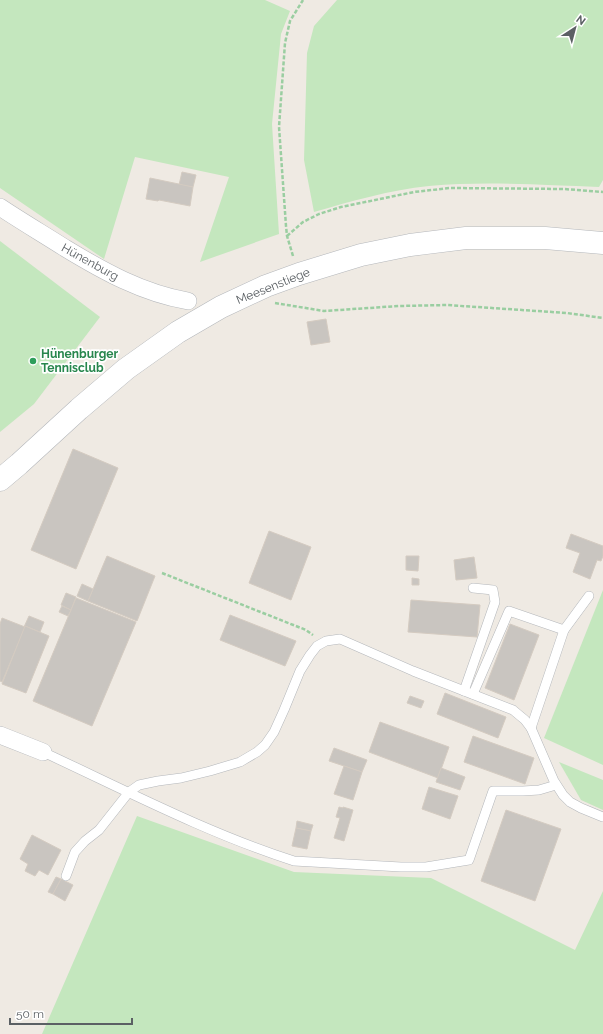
<svg xmlns="http://www.w3.org/2000/svg" width="603" height="1034" font-family="Raleway,sans-serif">
<style>
.green{fill:#c4e7be}
.building{fill:#c9c5c0;stroke:#d4cbc1}
.lines{fill:none;stroke-linecap:round;stroke-linejoin:round}
.service-casing{stroke:#b4b7bb;stroke-width:10}
.minor-casing{stroke:#b4b7bb;stroke-width:18}
.tertiary-casing{stroke:#b4b7bb;stroke-width:23}
.path{stroke:#9acea1;stroke-width:2.5;stroke-dasharray:4 2;stroke-linecap:butt}
.service{stroke:#fff;stroke-width:9}
.minor{stroke:#fff;stroke-width:17}
.tertiary{stroke:#fff;stroke-width:22}
.leisure-dot{fill:#2e9e5b;stroke:#fff;stroke-width:1.5}
.labels{text-anchor:middle;stroke-width:3.5;stroke-linejoin:round;paint-order:stroke}
.street-label{font-size:12px;fill:#5b6064;stroke:#fff}
.leisure-label{font-size:12px;font-weight:bold;fill:#27864d;stroke:#fff;text-anchor:start}
</style>
<rect width="100%" height="100%" fill="#efeae3"/>
<g class="green">
<polygon points="0,0 265,0 290,11 281,34 272,124 279,234 200,262 229,177 135,157 104,259 0,188"/>
<path d="M337,0H603V180L599,187C542,185 486,181 429,186C390,190 352,201 314,212L304,160L307,53L314,26Z"/>
<polygon points="0,241 100,317 34,404 0,432"/>
<polygon points="603,590 603,765 544,738"/>
<polygon points="559,762 603,780 603,810 581,800"/>
<polygon points="137,816 294,872 431,878 575,950 603,891 603,1034 42,1034"/>
</g>
<g class="building">
<polygon points="182,172 196,175 193,187 179,185"/>
<polygon points="150,178 193,187 190,206 159,200 158,201 146,199"/>
<polygon points="326,319 330,342 311,345 307,322"/>
<polygon points="73,449 118,468 76,569 31,550"/>
<polygon points="269,531 311,547 291,600 249,583"/>
<polygon points="571,534 603,546 603,556 601,561 597,560 590,579 573,572 580,553 566,548"/>
<polygon points="107,556 155,576 137,621 88,601"/>
<polygon points="406,556 419,556 418,571 406,570"/>
<polygon points="474,557 477,578 456,580 454,560"/>
<polygon points="412,578 419,579 419,585 412,585"/>
<polygon points="82,584 93,589 88,601 77,596"/>
<polygon points="66,593 76,597 71,610 61,605"/>
<polygon points="76,598 136,622 92,726 33,701"/>
<polygon points="411,600 480,605 477,637 408,632"/>
<polygon points="62,606 71,610 68,616 59,612"/>
<polygon points="230,615 296,641 285,666 220,640"/>
<polygon points="29,616 44,622 40,632 25,626 24,627"/>
<polygon points="2,618 25,627 2,682 0,681 0,624"/>
<polygon points="510,624 539,635 514,700 485,688"/>
<polygon points="25,626 49,636 26,693 2,684"/>
<polygon points="445,693 506,717 498,738 437,714"/>
<polygon points="410,696 424,701 421,708 407,703"/>
<polygon points="380,722 449,747 438,778 369,752"/>
<polygon points="473,736 534,758 525,784 464,762"/>
<polygon points="334,748 367,760 362,772 329,761"/>
<polygon points="344,766 362,772 353,800 334,794"/>
<polygon points="441,768 465,777 460,790 436,782"/>
<polygon points="429,787 458,796 450,819 422,809"/>
<polygon points="339,807 343,808 343,807 353,810 344,841 334,838 340,818 336,817"/>
<polygon points="506,810 561,829 535,901 481,881"/>
<polygon points="297,821 313,825 311,831 296,828"/>
<polygon points="296,828 311,831 307,849 292,846"/>
<polygon points="32,835 61,850 48,875 39,870 35,876 25,871 28,864 20,859"/>
<polygon points="56,877 61,879 53,894 48,892"/>
<polygon points="61,879 73,885 65,901 53,894"/>
</g>
<g class="lines">
<defs>
<g id="service">
<polyline points="464,691 495,602 493,590 473,588"/>
<polyline points="473,694 509,611 564,630"/>
<polyline points="531,728 564,630 589,596"/>
<path d="M43,752C125,790 207,833 294,861L401,867H426L469,860L493,791H523L539,790L556,785"/>
<polyline points="66,876 75,852 85,841 99,830 129,792 139,785 158,781 181,778 210,771 240,762 257,752 265,745 274,732 284,710 300,671 310,655 317,646 326,641 340,639 413,671 513,710 525,720 531,728 554,781 563,795 570,802 581,808 603,817"/>
</g>
<g id="minor">
<path d="M0,207C21,221 43,234 65,248C103,271 142,293 188,301"/>
<polyline points="0,735 43,752"/>
</g>
<polyline id="tertiary" points="0,480 19,464 79,409 126,369 178,332 221,307 266,286 299,274 361,255 410,245 466,238 545,238 603,243"/>
</defs>
<use href="#service" class="service-casing"/>
<use href="#minor" class="minor-casing"/>
<use href="#tertiary" class="tertiary-casing"/>
<g class="path">
<polyline points="287,236 303,222 319,214 341,207 414,192 450,188 564,189 603,192"/>
<polyline points="293,256 287,236 286,226 279,127 285,43 290,21 303,0"/>
<polyline points="275,303 324,311 399,306 447,305 567,313 603,318"/>
<polyline points="162,573 306,630 313,635"/>
</g>
<use href="#service" class="service"/>
<use href="#minor" class="minor"/>
<use href="#tertiary" class="tertiary"/>
</g>
<circle class="leisure-dot" cx="33" cy="361" r="4"/>
<g class="labels">
<g class="street-label">
<text transform="translate(90 262) rotate(29)" y="4">Hünenburg</text>
<text transform="translate(273 286) rotate(-22)" y="4">Meesenstiege</text>
</g>
<g class="leisure-label">
<text x="41" y="358">Hünenburger<tspan x="41" dy="14">Tennisclub</tspan></text>
</g>
</g>
<g transform="translate(575 28) rotate(36)" stroke="#ffffff" stroke-width="3" paint-order="stroke">
<path d="M0-3L7 15L0 10L-7 15Z" fill="#5b6064"/>
<text y="-6" font-size="11" font-weight="bold" text-anchor="middle" fill="#5b6064">N</text>
</g>
<path d="M10 1018v6h122v-6" fill="none" stroke="#5b6064" stroke-width="2"/>
<text x="16" y="1018" font-size="12" fill="#5b6064" stroke="#ffffff" stroke-width="3" paint-order="stroke">50 m</text>
</svg>
